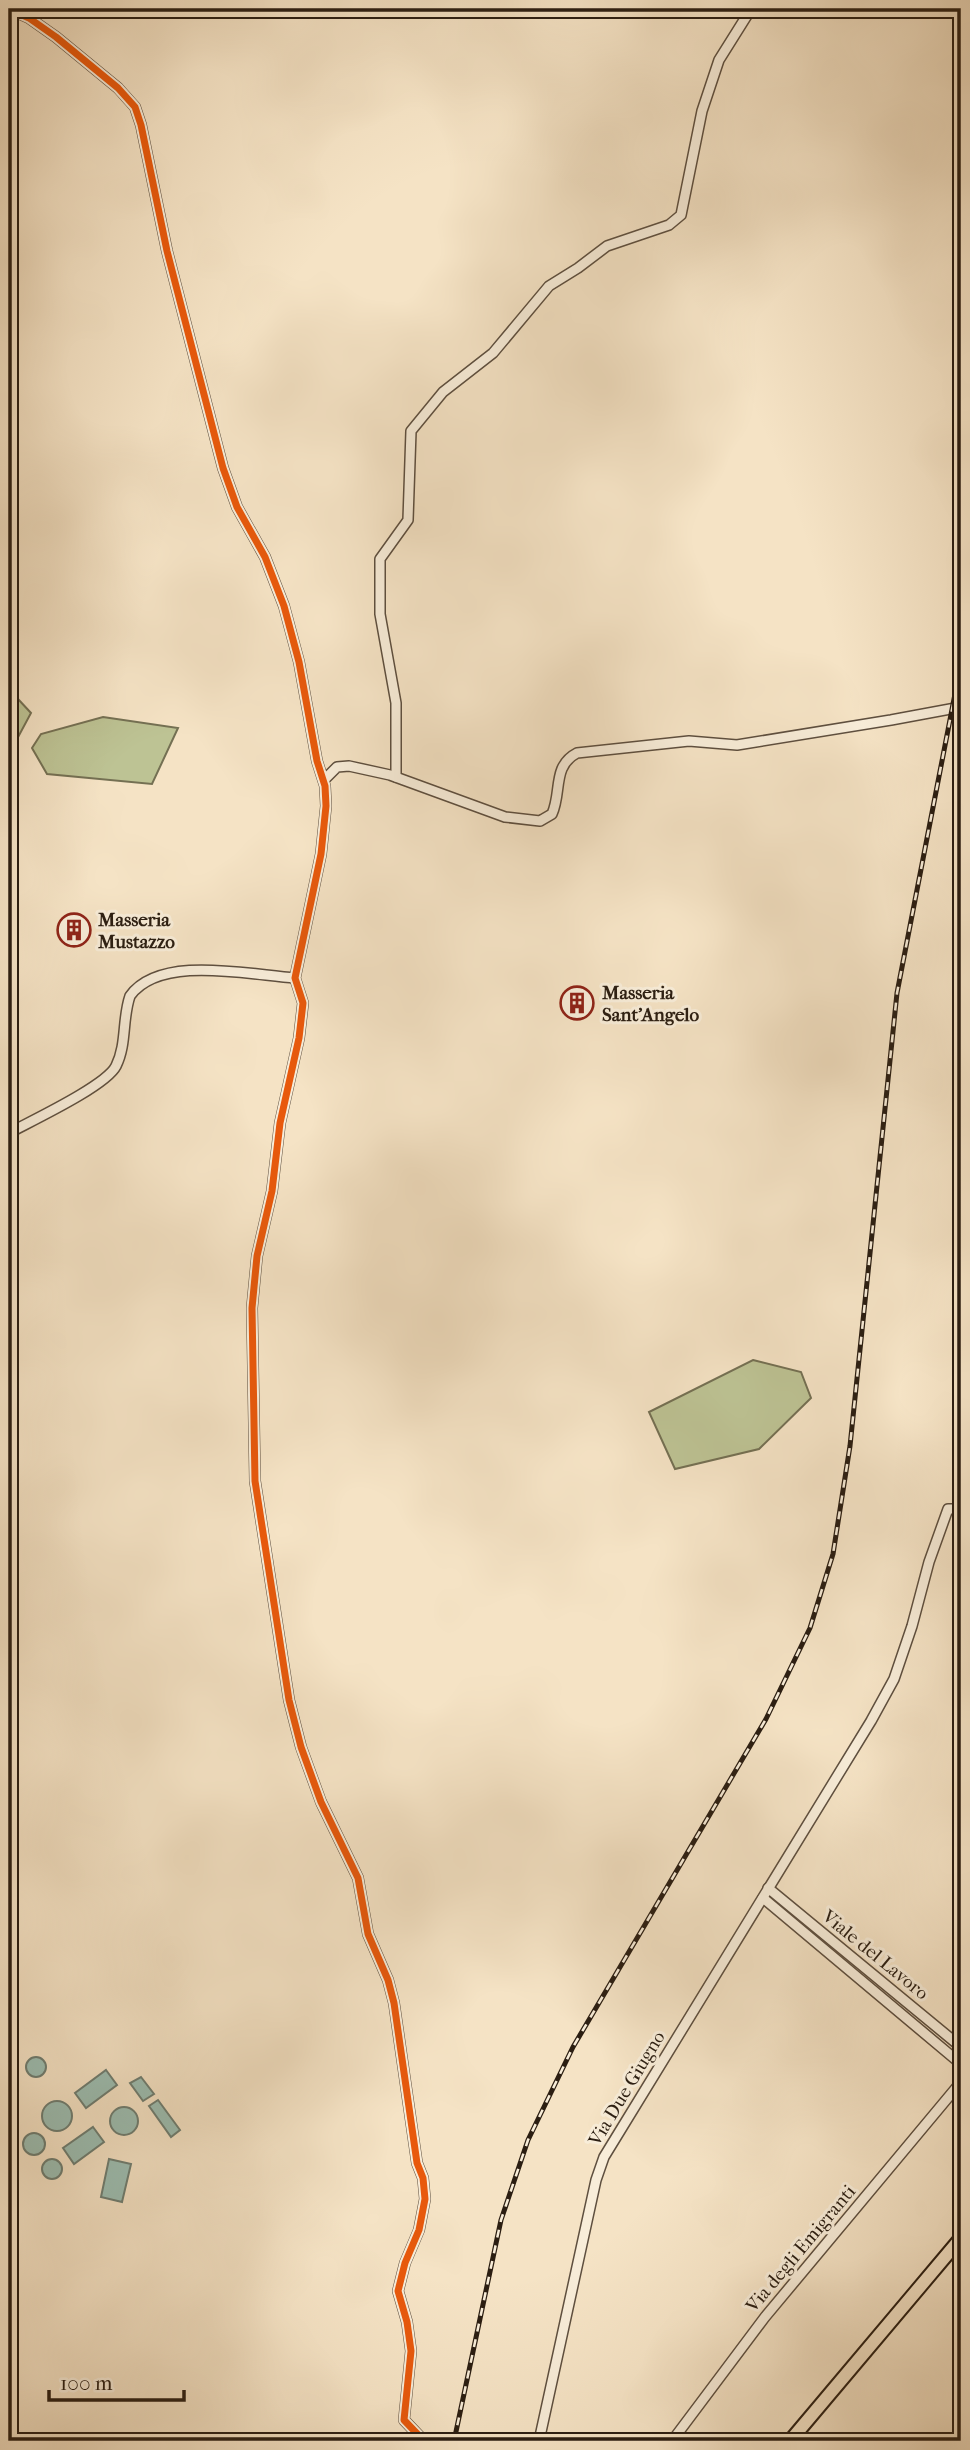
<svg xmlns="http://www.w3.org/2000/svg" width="970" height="2450" font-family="'IM FELL French Canon',serif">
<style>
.green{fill:#bdc394;stroke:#747053;stroke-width:2}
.water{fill:#9cbeb2;stroke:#6f7e72;stroke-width:2}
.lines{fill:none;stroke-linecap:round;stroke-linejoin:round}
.minor-casing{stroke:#5e4f3f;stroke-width:12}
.major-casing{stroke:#2b1e12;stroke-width:16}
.minor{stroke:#f8edd9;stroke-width:9}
.major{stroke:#f5e3c5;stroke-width:12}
.rail-casing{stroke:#2b1e12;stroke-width:5}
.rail{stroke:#f8edd9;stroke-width:2.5;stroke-dasharray:8;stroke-linecap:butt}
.cycleway-casing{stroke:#f8edd9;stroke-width:11}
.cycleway{stroke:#e8590c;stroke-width:7}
.labels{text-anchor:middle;stroke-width:6;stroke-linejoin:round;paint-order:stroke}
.poi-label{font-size:19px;font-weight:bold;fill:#2b1e12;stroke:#f8edd9;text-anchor:start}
.street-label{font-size:19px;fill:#2b1e12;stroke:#f8edd9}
</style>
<rect width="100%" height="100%" fill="#f5e3c5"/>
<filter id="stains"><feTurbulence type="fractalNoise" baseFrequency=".00286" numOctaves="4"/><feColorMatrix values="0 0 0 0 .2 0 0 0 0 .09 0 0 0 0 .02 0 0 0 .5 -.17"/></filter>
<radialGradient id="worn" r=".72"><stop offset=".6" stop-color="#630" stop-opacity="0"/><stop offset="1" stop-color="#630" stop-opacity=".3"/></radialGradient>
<g class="green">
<polygon points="18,699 31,713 9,754 9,704"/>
<polygon points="103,717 178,728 152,784 47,774 32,748 41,734"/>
<polygon points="753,1360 801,1372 811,1398 759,1449 675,1469 649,1412"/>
</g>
<g class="water">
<circle cx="36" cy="2067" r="10"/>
<polygon points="106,2070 117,2085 86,2108 75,2093"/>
<polygon points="141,2077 154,2094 143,2101 130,2083"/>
<polygon points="158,2100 180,2130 171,2137 149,2106"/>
<circle cx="57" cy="2116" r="15"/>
<circle cx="124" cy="2121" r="14"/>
<polygon points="93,2127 104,2142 74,2164 63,2148"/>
<circle cx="34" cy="2144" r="11"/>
<circle cx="52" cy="2169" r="10"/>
<polygon points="109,2159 131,2164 122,2202 101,2197"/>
</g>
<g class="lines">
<defs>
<g id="minor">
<polyline points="9,9 29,18 56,37 118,88 135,107 141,125 167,251 223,468 237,507 265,557 284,606 299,662 317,761 325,786 326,806 321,854 295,978 303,1003 299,1038 280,1123 272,1191 257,1256 252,1308 255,1481 289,1700 301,1747 321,1802 358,1878 368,1934 388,1980 394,2003 417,2163 423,2178 425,2199 419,2230 405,2263 398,2291 407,2322 411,2351 404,2420 424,2441"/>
<polyline points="396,777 396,703 380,614 380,559 408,520 411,431 443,392 493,353 549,286 578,268 607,246 669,225 681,215 702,111 719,60 751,9"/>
<path d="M324,780L337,767L349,766L390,775L505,817L540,821L552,814C562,792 552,766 577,753L689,741L737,745L891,720L961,707"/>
<path d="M9,1133C31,1121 106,1086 116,1066C127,1044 122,1019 130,996C160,954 250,975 295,978"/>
<polyline points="768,1888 961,2047"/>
<polyline points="763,1898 961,2064"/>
<polyline points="539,2441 596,2180 604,2157 871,1721 894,1679 912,1626 929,1562 948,1509 961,1509"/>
<polyline points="653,2441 658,2439 668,2441"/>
<polyline points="672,2441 765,2317 961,2082"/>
</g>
<polyline id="major" points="790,2441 961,2238"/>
</defs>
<use href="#minor" class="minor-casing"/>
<use href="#major" class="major-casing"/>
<use href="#minor" class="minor"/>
<use href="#major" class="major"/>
<defs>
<polyline id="rail" points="454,2441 501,2220 528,2140 573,2047 766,1719 810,1628 833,1554 850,1446 897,993 961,663"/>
</defs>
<use href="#rail" class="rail-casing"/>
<use href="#rail" class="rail"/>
<defs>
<polyline id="cycleway" points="9,9 29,18 56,37 118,88 135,107 141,125 167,251 223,468 237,507 265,557 284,606 299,662 317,761 325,786 326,806 321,854 295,978 303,1003 299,1038 280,1123 272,1191 257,1256 252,1308 255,1481 289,1700 301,1747 321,1802 358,1878 368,1934 388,1980 394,2003 417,2163 423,2178 425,2199 419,2230 405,2263 398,2291 407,2322 411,2351 404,2420 424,2441"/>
</defs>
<use href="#cycleway" class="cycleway-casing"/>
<use href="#cycleway" class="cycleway"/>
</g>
<defs>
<symbol id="building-ring" viewBox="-11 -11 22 22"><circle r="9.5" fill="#f8edd9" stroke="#8f2418" stroke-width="1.5"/><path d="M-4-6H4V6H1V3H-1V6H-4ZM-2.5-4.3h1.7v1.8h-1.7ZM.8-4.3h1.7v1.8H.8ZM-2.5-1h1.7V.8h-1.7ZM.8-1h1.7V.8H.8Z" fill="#8f2418"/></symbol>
</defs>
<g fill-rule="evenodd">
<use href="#building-ring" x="55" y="911" width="38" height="38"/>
<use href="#building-ring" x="558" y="984" width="38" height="38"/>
</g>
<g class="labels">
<g class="poi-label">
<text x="98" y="926">Masseria<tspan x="98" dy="22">Mustazzo</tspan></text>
<text x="602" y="999">Masseria<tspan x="602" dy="22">Sant'Angelo</tspan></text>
</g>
<g class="street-label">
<text transform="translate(876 1954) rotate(39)" y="7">Viale del Lavoro</text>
<text transform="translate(626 2088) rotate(-59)" y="7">Via Due Giugno</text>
<text transform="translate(800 2248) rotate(-50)" y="7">Via degli Emigranti</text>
</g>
</g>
<rect width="970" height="2450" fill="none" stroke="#f5e3c5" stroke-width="35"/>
<rect x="10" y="10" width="949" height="2429" fill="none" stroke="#2b1e12" stroke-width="3.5"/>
<rect x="18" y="18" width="935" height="2415" fill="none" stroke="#2b1e12" stroke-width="2"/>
<path d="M49 2390v10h135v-10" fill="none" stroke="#2b1e12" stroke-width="3.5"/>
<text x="60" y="2390" font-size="21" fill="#2b1e12" stroke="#f8edd9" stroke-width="5" paint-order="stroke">100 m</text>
<rect width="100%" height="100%" filter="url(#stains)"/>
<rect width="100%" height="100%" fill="url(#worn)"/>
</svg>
